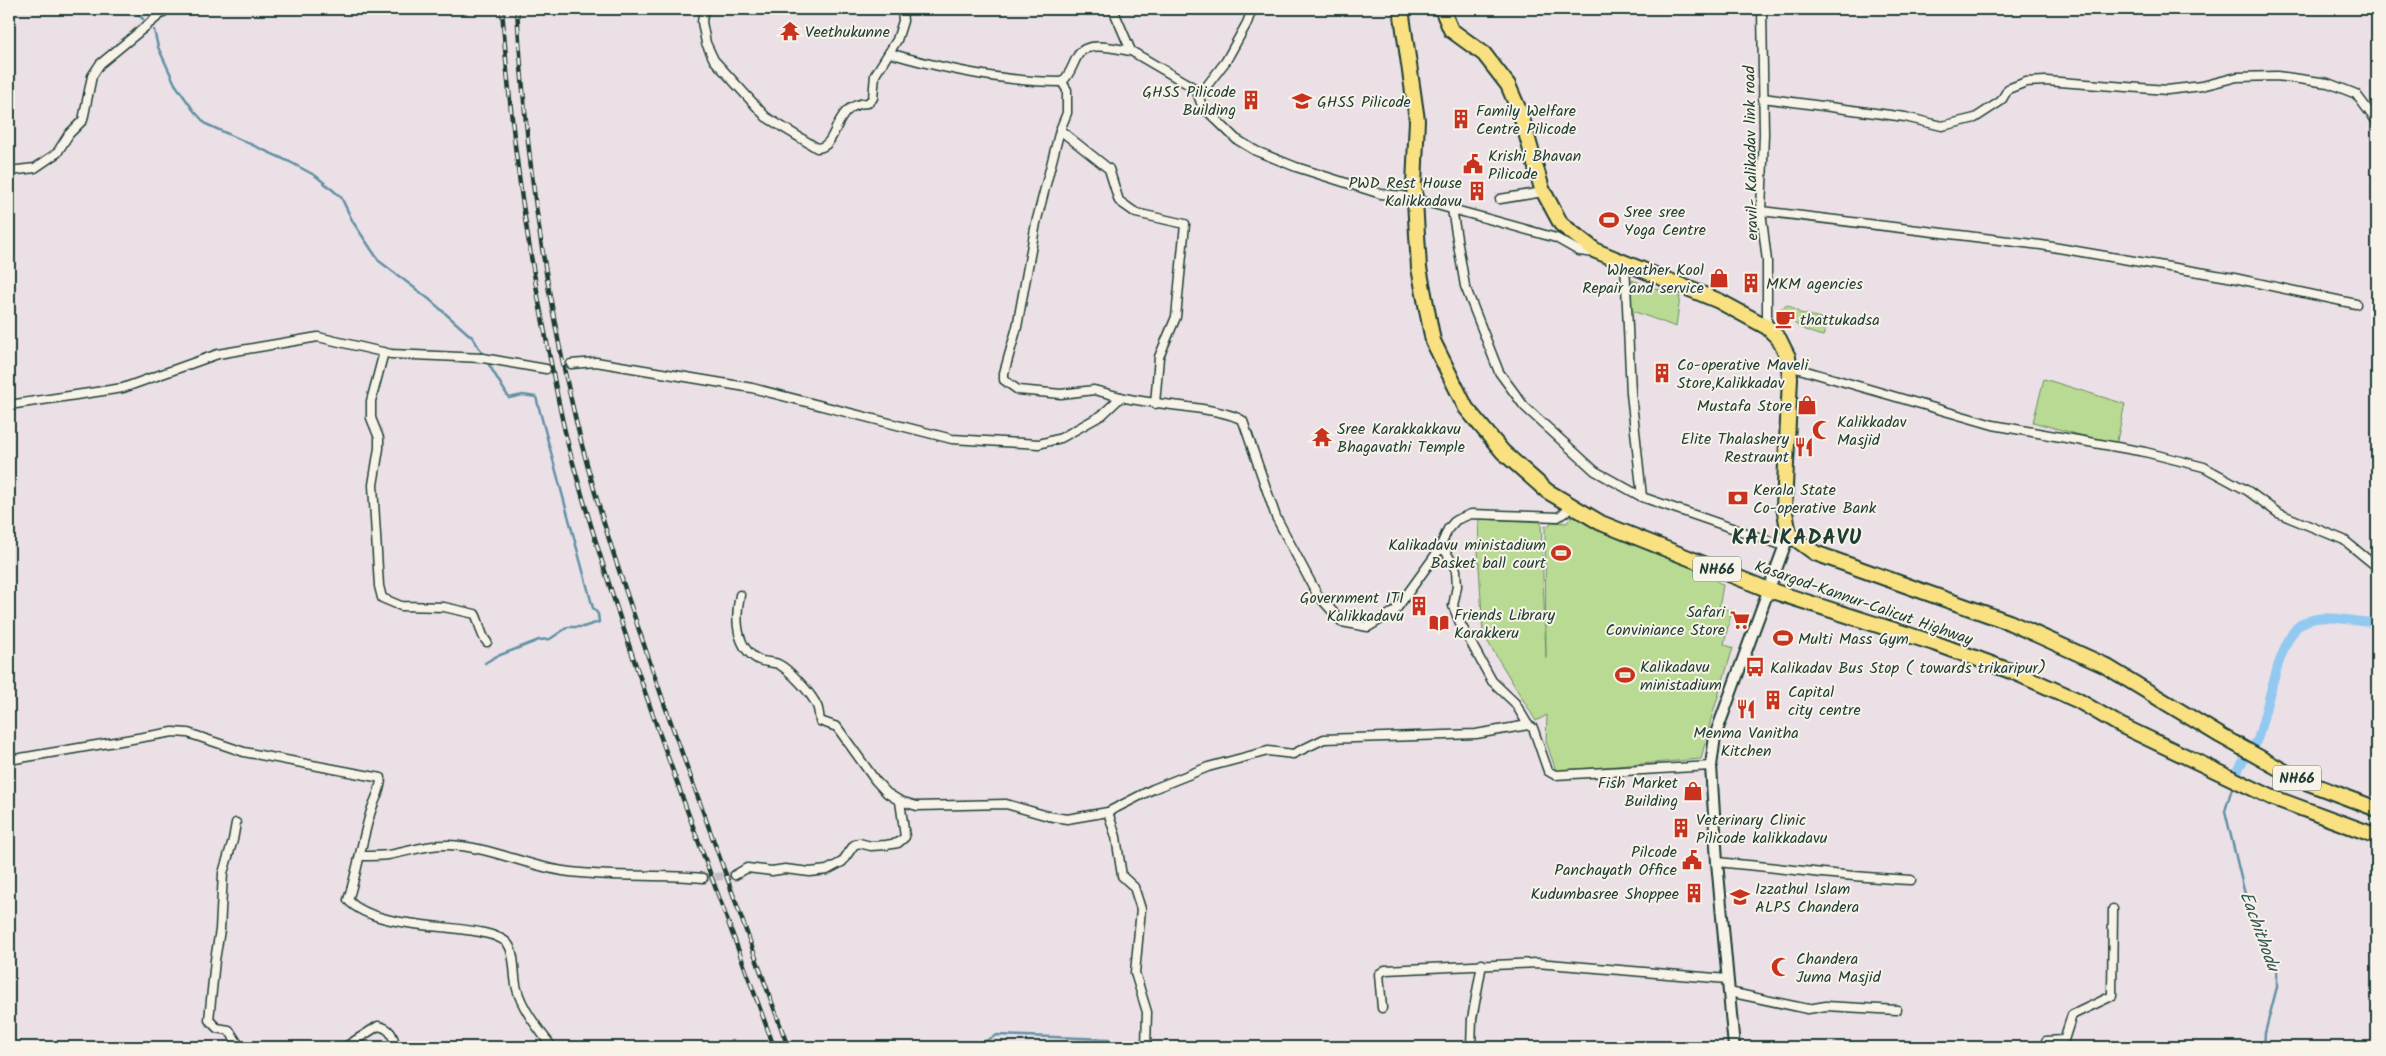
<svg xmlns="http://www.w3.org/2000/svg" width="2386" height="1056" font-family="Kalam,sans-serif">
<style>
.green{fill:#b9da93;stroke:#6c8c64}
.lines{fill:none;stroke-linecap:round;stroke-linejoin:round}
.stream{stroke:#6491a5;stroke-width:2.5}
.canal{stroke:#92c9f1;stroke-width:9}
.street-tunnel{stroke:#c1bfc2;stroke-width:8;stroke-dasharray:8 4;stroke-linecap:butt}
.street-casing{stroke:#1f3d34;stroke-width:11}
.secondary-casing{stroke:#1f3d34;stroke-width:14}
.highway-casing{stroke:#1f3d34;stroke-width:18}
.street{stroke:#f7f3e8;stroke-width:8}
.secondary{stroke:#f7f3e8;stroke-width:10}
.highway{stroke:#f9e181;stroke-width:14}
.rail-casing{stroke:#1f3d34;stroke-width:4.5}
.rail{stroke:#f7f3e8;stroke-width:2.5;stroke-dasharray:8;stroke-linecap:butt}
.labels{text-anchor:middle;stroke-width:4;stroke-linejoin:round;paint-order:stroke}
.shield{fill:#f7f3e8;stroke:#60746a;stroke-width:1}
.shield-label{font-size:15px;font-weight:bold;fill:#1f3d34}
.poi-label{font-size:16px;fill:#1f3d34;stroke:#f7f3e8;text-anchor:start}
.street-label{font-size:16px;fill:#1f3d34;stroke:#f7f3e8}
.water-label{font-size:18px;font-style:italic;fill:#36595a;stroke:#f7f3e8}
.district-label{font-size:21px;font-weight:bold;letter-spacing:1px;fill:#1f3d34;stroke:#f7f3e8}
</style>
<rect width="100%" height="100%" fill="#eae0e6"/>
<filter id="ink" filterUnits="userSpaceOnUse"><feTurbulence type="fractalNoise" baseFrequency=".02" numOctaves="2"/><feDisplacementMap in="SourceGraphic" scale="10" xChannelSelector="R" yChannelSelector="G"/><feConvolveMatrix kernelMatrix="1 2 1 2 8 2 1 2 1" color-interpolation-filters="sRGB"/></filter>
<g filter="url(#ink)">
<g class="green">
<polygon points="1632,280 1680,297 1676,327 1630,310"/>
<path d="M1788,305L1800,313L1829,320L1823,336C1802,331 1795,325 1780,309Z"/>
<polygon points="2044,379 2125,404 2116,445 2033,422"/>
<polygon points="1572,516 1701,571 1723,585 1719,608 1732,610 1724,644 1733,648 1711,719 1701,759 1556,771 1546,741 1547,715 1536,721 1483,634 1478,549 1479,519 1541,522 1546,658 1545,526 1549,526 1551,522 1567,523"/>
</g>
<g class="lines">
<g class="stream">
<polyline points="133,9 143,19"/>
<polyline points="154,30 158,47 175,84 194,111 206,124 290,162 316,176 341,197 353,222 379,261 429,299 473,338 509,398 523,395 536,397 593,608 598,614 599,622 583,627 568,627 550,639 539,640 495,657 485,663"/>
<polyline points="2232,788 2225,811 2248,907 2262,945 2277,970 2277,987 2265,1033 2264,1047"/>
<polyline points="974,1047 997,1035 1109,1039"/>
</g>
<path class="canal" d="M2238,771C2242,759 2253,750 2258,738C2266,714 2280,636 2301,624C2324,610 2353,624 2377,622"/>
<polyline class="street-tunnel" points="703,878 735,875"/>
<defs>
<g id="street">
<path d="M704,9L702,22L706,43L714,60L766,117L817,148C840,147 831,104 868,103L873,98L875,75L897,40L903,21L902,9"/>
<polyline points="1113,9 1131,51 1196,89 1202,106 1236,139 1256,151 1296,167 1381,194 1403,196 1485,218 1556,238 1579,251 1595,253"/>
<polyline points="1762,9 1764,134 1761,211 1767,261 1767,327"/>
<path d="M889,53C944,69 1005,82 1062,82C1071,74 1072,65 1078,55C1087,40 1117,49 1131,51"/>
<polyline points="1062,82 1067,90 1067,113 1060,130 1036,223 1017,327 1004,373 1004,380 1018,390 1061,394 1094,390 1121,397"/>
<polyline points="1199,96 1226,61 1247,23 1252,9"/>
<polyline points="1763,98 1905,117 1942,126 1975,118 2001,101 2008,89 2026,82 2046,81 2167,90 2202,86 2237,77 2277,76 2328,83 2356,94 2377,122"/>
<polyline points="1060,130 1109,169 1119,201 1136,213 1185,224 1176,317 1159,357 1155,404"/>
<polyline points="9,171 35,168 57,153 69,134 83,120 92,76 100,64 167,9"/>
<polyline points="1500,199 1537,193 1542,189"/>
<polyline points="1452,209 1465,286 1499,372 1524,406 1595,471 1642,497 1784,546"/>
<polyline points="1761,211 2041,245 2234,278 2356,304"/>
<polyline points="1625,263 1631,393 1642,497"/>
<path d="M384,352L371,401V418L379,438V448L373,485L379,586L382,598L401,606L444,607L475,614C480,622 480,635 487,642"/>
<path d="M571,364L596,362L752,388L952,439L1039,444L1061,438L1102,415L1121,397C1150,405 1225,407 1243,421L1276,517L1317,594L1342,622L1368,627L1395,611L1439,550L1448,529L1456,520L1471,514L1558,517L1573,507"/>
<polyline points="1789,366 1993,425 2145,452 2204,467 2248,491 2278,513 2344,540 2377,567"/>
<polyline points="9,405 123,388 218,354 318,337 391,354 483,358 546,369"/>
<polyline points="1439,550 1445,550 1456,570 1457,586 1453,606 1460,623 1492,681 1515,703 1528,725"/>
<path d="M740,595C735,617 735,648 759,660C764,662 772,662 778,664C789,669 812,694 817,706C819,710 819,716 820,721L837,727L875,780L887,793L900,801L917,806L1006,804L1048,816L1067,819L1108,812L1153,789L1208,767L1268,751L1293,754L1324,739L1476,734L1528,725L1533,728L1548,771L1555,775L1711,766"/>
<path d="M9,760L173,732L188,733L244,752L381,778C381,790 376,797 372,808C362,838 358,870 348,900C380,935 488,920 508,944C516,955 513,976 517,989C522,1009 540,1031 552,1047"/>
<polyline points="1108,812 1116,837 1122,876 1134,887 1141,909 1135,973 1147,1012 1146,1047"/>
<polyline points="236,823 233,840 223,873 220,930 215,960 209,1020 217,1028 229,1030 240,1047"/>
<path d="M361,856C370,856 379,856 388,855C408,852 427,844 448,845C487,846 524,865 563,871C609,878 656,874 703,878"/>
<path d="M1717,862C1782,868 1846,877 1911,880"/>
<polyline points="735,875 747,868 772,871 785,869 810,872 827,870 842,862 854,845 859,843 871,846 886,845 898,843 905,837 900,801"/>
<polyline points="1729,992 1808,1009 1826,1006 1897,1010"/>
<polyline points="1382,1008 1379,974 1385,970 1537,963 1727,979"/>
<path d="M345,1047L378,1026C391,1028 393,1036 396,1047"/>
<polyline points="1471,1047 1472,1019 1482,964"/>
<polyline points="2046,1047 2046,1041 2064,1040 2072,1015 2112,996 2113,909"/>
</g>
<polyline id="secondary" points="1734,1047 1717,862 1711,766 1715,736 1789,534"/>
<g id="highway">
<polyline points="1401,9 1417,120 1414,184 1419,268 1433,341 1466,408 1503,452 1547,491 1601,523 1769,590 1937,644 2016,673 2077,700 2120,725 2271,797 2377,836"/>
<polyline points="1442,9 1451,30 1484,54 1508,85 1521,115 1542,189 1561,224 1596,251 1719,301 1767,327 1779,339 1788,357 1790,378 1784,507 1789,534 1815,553 2009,622 2104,665 2221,736 2298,779 2377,809"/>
</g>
</defs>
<use href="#street" class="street-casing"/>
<use href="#secondary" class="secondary-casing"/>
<use href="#highway" class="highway-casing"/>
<use href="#street" class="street"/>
<use href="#secondary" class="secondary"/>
<use href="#highway" class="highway"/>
<defs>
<g id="rail">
<path d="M502,9C510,126 526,243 550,358C557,393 563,429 573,463C628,662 704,854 774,1047"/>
<path d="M517,9C525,144 544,289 576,421C599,518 633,612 665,706C706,820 747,933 788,1047"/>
</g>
</defs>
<use href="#rail" class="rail-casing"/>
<use href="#rail" class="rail"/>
</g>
</g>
<defs>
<symbol id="temple-bare" viewBox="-9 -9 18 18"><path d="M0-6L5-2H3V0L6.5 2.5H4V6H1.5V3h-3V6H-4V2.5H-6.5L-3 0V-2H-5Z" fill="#c8321e" stroke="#f7f3e8" stroke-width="2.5" paint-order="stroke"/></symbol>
<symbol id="building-bare" viewBox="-9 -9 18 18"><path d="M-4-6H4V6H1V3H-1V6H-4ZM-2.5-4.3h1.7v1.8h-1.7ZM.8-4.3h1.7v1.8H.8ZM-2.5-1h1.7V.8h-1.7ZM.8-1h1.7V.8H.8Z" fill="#c8321e" stroke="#f7f3e8" stroke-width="2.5" paint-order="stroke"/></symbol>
<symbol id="school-bare" viewBox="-9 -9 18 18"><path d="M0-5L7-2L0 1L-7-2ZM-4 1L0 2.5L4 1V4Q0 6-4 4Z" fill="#c8321e" stroke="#f7f3e8" stroke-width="2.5" paint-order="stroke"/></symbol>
<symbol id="civic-bare" viewBox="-9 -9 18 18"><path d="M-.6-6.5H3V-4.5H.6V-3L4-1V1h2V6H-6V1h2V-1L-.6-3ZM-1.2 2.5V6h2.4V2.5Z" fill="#c8321e" stroke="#f7f3e8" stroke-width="2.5" paint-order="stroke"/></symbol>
<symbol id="stadium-bare" viewBox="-9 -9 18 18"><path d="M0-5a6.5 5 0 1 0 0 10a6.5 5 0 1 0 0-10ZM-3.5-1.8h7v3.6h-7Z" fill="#c8321e" stroke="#f7f3e8" stroke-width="2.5" paint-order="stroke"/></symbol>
<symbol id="shop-bare" viewBox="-9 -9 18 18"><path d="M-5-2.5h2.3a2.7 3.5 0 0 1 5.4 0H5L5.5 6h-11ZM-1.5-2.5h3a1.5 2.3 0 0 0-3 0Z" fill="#c8321e" stroke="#f7f3e8" stroke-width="2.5" paint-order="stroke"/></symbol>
<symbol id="cafe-bare" viewBox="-9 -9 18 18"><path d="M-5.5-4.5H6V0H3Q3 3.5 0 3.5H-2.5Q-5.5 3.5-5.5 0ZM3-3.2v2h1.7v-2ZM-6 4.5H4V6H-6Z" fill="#c8321e" stroke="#f7f3e8" stroke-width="2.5" paint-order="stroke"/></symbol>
<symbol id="mosque-bare" viewBox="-9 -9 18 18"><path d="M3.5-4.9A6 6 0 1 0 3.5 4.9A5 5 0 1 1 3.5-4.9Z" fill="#c8321e" stroke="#f7f3e8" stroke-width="2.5" paint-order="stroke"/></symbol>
<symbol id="restaurant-bare" viewBox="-9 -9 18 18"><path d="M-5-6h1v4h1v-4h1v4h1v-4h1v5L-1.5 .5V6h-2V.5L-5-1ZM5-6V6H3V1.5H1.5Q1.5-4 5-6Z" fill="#c8321e" stroke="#f7f3e8" stroke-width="2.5" paint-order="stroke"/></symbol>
<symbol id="bank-bare" viewBox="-9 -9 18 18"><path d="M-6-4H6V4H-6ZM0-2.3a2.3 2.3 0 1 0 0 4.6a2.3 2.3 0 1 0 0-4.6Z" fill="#c8321e" stroke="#f7f3e8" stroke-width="2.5" paint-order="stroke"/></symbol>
<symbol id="supermarket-bare" viewBox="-9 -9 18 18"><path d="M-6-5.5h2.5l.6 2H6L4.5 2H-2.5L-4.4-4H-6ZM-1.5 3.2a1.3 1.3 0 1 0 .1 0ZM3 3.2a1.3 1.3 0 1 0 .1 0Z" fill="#c8321e" stroke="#f7f3e8" stroke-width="2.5" paint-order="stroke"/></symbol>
<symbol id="library-bare" viewBox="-9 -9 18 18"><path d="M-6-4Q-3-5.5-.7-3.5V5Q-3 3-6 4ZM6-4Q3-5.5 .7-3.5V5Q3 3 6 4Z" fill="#c8321e" stroke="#f7f3e8" stroke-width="2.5" paint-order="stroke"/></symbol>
<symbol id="bus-bare" viewBox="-9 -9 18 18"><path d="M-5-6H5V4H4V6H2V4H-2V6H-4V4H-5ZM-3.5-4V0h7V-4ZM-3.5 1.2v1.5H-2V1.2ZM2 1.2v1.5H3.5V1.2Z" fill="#c8321e" stroke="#f7f3e8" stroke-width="2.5" paint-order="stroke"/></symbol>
</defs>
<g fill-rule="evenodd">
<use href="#temple-bare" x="776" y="17" width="28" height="28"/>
<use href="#building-bare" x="1237" y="86" width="28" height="28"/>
<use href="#school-bare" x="1288" y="87" width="28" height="28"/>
<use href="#building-bare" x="1447" y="105" width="28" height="28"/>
<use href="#civic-bare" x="1459" y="150" width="28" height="28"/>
<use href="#building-bare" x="1463" y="177" width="28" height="28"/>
<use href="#stadium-bare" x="1595" y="206" width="28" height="28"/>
<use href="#shop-bare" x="1705" y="264" width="28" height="28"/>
<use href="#building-bare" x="1737" y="269" width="28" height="28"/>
<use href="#cafe-bare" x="1771" y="305" width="28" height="28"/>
<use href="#building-bare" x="1648" y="359" width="28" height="28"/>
<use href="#shop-bare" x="1793" y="391" width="28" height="28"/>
<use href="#mosque-bare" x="1808" y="416" width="28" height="28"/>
<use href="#temple-bare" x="1308" y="423" width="28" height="28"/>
<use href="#restaurant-bare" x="1790" y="433" width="28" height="28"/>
<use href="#bank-bare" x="1724" y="484" width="28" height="28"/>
<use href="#stadium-bare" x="1547" y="539" width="28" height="28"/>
<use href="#building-bare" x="1405" y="592" width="28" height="28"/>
<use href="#supermarket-bare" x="1726" y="606" width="28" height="28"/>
<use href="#library-bare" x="1425" y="609" width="28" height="28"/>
<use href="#stadium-bare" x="1769" y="624" width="28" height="28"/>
<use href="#bus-bare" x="1741" y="653" width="28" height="28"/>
<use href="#stadium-bare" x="1611" y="661" width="28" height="28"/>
<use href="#building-bare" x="1759" y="686" width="28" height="28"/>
<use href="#restaurant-bare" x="1732" y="695" width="28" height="28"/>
<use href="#shop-bare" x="1679" y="777" width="28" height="28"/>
<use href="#building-bare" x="1667" y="814" width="28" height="28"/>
<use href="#civic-bare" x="1678" y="846" width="28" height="28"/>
<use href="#building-bare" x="1680" y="879" width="28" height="28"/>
<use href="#school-bare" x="1726" y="883" width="28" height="28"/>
<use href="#mosque-bare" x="1767" y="953" width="28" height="28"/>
</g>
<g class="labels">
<g class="shield">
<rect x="1693" y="556.5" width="48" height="25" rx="4"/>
<rect x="2273" y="765.5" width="48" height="25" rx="4"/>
</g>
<g class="shield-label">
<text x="1717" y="574">NH66</text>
<text x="2297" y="783">NH66</text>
</g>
<g class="poi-label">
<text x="805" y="37">Veethukunne</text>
<text x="1236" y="97" text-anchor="end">GHSS Pilicode<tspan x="1236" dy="18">Building</tspan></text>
<text x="1317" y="107">GHSS Pilicode</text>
<text x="1476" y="116">Family Welfare<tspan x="1476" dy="18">Centre Pilicode</tspan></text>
<text x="1488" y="161">Krishi Bhavan<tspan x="1488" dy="18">Pilicode</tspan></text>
<text x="1462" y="188" text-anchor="end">PWD Rest House<tspan x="1462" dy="18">Kalikkadavu</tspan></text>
<text x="1624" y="217">Sree sree<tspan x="1624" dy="18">Yoga Centre</tspan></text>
<text x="1704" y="275" text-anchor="end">Wheather Kool<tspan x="1704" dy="18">Repair and service</tspan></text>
<text x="1766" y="289">MKM agencies</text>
<text x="1800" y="325">thattukadsa</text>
<text x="1677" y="370">Co-operative Maveli<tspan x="1677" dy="18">Store,Kalikkadav</tspan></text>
<text x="1792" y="411" text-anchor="end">Mustafa Store</text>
<text x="1837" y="427">Kalikkadav<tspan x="1837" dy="18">Masjid</tspan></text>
<text x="1337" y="434">Sree Karakkakkavu<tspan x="1337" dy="18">Bhagavathi Temple</tspan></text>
<text x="1789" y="444" text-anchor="end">Elite Thalashery<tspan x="1789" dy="18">Restraunt</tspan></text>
<text x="1753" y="495">Kerala State<tspan x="1753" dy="18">Co-operative Bank</tspan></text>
<text x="1546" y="550" text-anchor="end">Kalikadavu ministadium<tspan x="1546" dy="18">Basket ball court</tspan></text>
<text x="1404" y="603" text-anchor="end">Government ITI<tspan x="1404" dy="18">Kalikkadavu</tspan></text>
<text x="1725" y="617" text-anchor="end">Safari<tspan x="1725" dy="18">Conviniance Store</tspan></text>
<text x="1454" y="620">Friends Library<tspan x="1454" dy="18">Karakkeru</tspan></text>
<text x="1798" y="644">Multi Mass Gym</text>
<text x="1640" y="672">Kalikadavu<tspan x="1640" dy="18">ministadium</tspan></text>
<text x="1770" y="673">Kalikadav Bus Stop ( towards trikaripur)</text>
<text x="1788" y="697">Capital<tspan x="1788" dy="18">city centre</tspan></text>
<text x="1746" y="738" text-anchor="middle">Menma Vanitha<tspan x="1746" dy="18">Kitchen</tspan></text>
<text x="1678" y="788" text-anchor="end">Fish Market<tspan x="1678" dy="18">Building</tspan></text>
<text x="1696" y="825">Veterinary Clinic<tspan x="1696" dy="18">Pilicode kalikkadavu</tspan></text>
<text x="1677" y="857" text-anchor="end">Pilcode<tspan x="1677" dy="18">Panchayath Office</tspan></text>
<text x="1755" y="894">Izzathul Islam<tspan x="1755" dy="18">ALPS Chandera</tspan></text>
<text x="1679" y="899" text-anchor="end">Kudumbasree Shoppee</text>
<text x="1796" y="964">Chandera<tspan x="1796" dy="18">Juma Masjid</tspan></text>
</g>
<g class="street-label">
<text transform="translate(1750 153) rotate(-91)" y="6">eravil- Kalikadav link road</text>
<text transform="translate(1864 602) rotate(19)" y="6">Kasargod-Kannur-Calicut Highway</text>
</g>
<g class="water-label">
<text transform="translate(2260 931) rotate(70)" y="6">Eachithodu</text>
</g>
<g class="district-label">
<text x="1797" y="544">KALIKADAVU</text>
</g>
</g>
<rect width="2386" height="1056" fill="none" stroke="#f7f3e8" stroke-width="30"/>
<rect x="15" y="15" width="2356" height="1026" fill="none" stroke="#1f3d34" stroke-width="2" filter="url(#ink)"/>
</svg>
